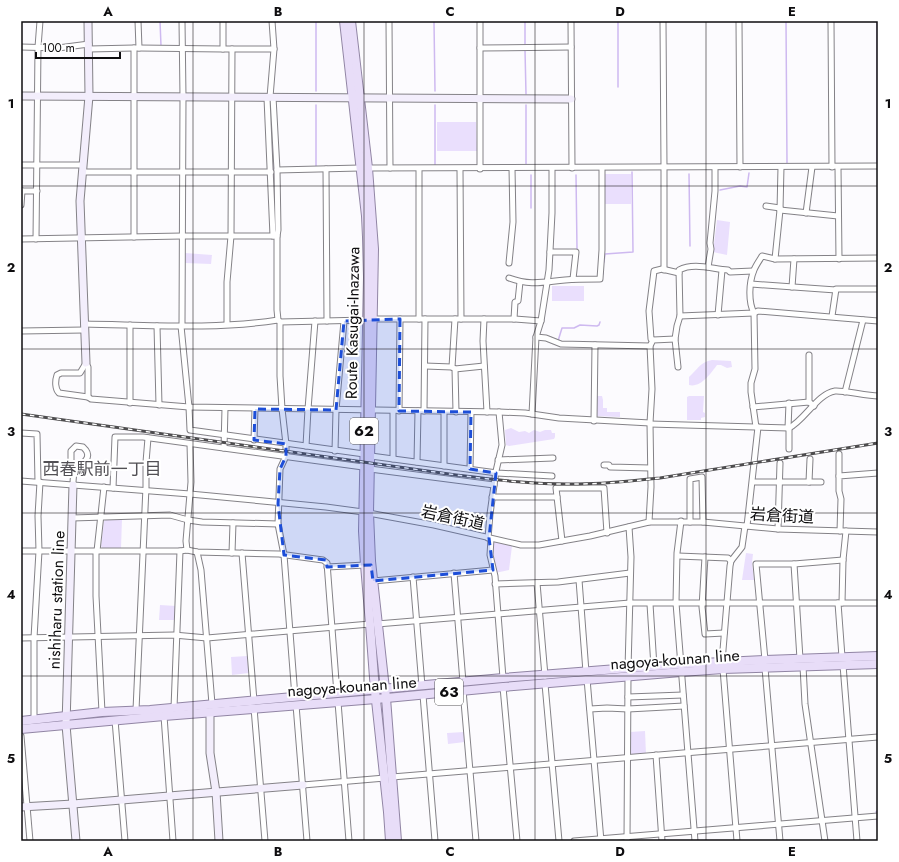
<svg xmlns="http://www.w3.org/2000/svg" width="899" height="862" font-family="Jost,'Noto Sans JP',sans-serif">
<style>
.green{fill:#eadffd}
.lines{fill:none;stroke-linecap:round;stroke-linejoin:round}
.stream{stroke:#ceb9f0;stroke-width:1.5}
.street-casing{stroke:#848287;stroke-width:7}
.secondary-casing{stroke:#848287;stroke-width:9}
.primary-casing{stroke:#9185a4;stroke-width:10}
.street{stroke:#fff;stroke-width:5}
.secondary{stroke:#f3eefc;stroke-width:7}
.primary{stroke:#e8ddf8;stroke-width:8}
.rail-casing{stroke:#4d4c4e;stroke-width:3}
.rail{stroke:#fff;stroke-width:1.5;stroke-dasharray:4.5;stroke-linecap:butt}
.marked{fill:#1d4ed8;fill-opacity:0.2;stroke:#1d4ed8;stroke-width:3;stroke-dasharray:8 5;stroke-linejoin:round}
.grid{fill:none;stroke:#0e0d0f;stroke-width:1;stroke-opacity:0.55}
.labels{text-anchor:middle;stroke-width:4;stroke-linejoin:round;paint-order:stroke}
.shield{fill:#fff;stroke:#565657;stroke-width:1}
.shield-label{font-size:15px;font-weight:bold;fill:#0e0d0f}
.street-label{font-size:16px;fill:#0e0d0f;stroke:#fff}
.neighbourhood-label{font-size:17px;fill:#525055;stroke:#fff}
.neatline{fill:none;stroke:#0e0d0f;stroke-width:1.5}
.grid-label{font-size:13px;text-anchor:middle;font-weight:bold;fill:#0e0d0f}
</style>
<rect width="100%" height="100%" fill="#fcfbfe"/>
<g class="green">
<polygon points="437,122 476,122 477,151 437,151"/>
<rect x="605" y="174" width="26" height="30"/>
<polygon points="717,220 730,222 727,255 713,252"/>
<polygon points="185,253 212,255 211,264 185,263"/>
<rect x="552" y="286" width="32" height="15"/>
<path d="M712,360L731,361L732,367L727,368L721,365H717C711,373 701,388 689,385V377C698,369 700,362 712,360Z"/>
<polygon points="595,396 602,396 603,400 603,408 607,408 607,412 620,412 620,417 595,416"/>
<polygon points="689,396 704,396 703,412 705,413 705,417 701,418 701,420 687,420 687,397"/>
<polygon points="511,428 519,432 525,431 529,433 534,430 540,432 545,430 551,430 552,433 555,433 555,437 554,439 509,446 506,445 505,430"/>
<polygon points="122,519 121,548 103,549 101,546 104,521 106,520"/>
<polygon points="494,542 512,546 509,570 495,573 491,555 492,543"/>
<polygon points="746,553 753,554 752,563 754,580 742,580"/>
<polygon points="160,605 176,606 175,620 159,620"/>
<polygon points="247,656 249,673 232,675 231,657"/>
<polygon points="645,731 646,754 632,755 630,753 630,732"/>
<polygon points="464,732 465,742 448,744 447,733"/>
</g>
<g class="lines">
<g class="stream">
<polyline points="160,21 161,46"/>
<polyline points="316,21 316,91"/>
<polyline points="525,21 525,45"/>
<polyline points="618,21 618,87"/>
<polyline points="786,21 787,164"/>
<polyline points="877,21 877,162"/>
<polyline points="434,22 435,91"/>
<polyline points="525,50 526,94"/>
<polyline points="316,105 316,167"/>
<polyline points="435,105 435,165"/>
<polyline points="526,105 526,164"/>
<polyline points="271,106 274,197"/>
<polyline points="689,174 690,246"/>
<polyline points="531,175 531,208"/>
<polyline points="576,175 577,249"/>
<polyline points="720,190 740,186 747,187 749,173"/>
<polyline points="604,262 605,254 633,252 632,172"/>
<polyline points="603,274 603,265"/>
<polyline points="558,341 562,328 574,328 580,325 597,326 599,325 600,322"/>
<polyline points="876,812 878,811"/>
<polyline points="877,819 878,832"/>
</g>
<defs>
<g id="street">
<polyline points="223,21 223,49 232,49 231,236 227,282 227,324"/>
<polyline points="389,21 390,168"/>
<polyline points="480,21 480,169"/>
<polyline points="571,21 572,168"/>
<polyline points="663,21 664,168 664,270"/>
<polyline points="739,21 740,167"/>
<polyline points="831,21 832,167"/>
<polyline points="21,47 58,48 89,44"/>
<polyline points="139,48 223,49"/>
<polyline points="480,48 571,47"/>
<polyline points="89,49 134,48"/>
<polyline points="232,49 274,49"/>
<polyline points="270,97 274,49 272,21"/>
<polyline points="273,97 277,170 278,230 277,236 277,310 278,320 280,322 280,376 282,409 286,444 286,456 280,469 278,524 284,555 295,697"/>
<polyline points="267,98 273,236"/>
<polyline points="21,165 82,165"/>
<polyline points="838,167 839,259"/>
<polyline points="368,168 878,166"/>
<polyline points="326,169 327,321"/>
<polyline points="419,169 419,319"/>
<polyline points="460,169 461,319"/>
<polyline points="277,170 360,168"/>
<polyline points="82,172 271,172"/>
<polyline points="21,191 37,191"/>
<polyline points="21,205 22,191"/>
<polyline points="766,206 780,208"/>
<polyline points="780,210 838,216"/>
<polyline points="806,213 812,167"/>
<polyline points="134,237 134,48 139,48 138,21"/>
<polyline points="21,239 182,236 277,236"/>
<polyline points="36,239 38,47 40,21"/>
<polyline points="550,252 576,252 573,279"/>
<polyline points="775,259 780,210 781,167"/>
<polyline points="509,263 513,222 512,168"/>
<polyline points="708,267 711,249 710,243 715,191 715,168"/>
<path d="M509,278C531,286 543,282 565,280C576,279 588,279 600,279L602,250V168"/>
<polyline points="751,284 836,290"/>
<polyline points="792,287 794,259"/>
<polyline points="718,315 722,270"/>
<polyline points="680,316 754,313 758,311 878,321"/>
<polyline points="832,316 836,289 878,289"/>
<polyline points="374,319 515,319 541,321"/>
<polyline points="455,319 452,367 455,369 456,412"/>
<polyline points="484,319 483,341 487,412"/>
<polyline points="514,319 515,302 518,301 520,282"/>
<polyline points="280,322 367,320"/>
<path d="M84,324C148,325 215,330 278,320"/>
<polyline points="130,325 130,403"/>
<polyline points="157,326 159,405"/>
<polyline points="181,326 189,407 190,430 364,454"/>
<polyline points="182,326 183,97 182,21"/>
<polyline points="21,331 84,330"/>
<polyline points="536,337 546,338 561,344 650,346"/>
<polyline points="653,340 651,339 649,311 654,271 662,269 679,273"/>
<polyline points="809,355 809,402"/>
<path d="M86,363L80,373H61L57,375C55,381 55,389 59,393L88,397L91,399L189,407L499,412L525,413L559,418L650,423"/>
<polyline points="86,363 88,367 88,397"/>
<polyline points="425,366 452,367"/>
<path d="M678,367L675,339L677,326L680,316L679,270C694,262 712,269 728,270L730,272L753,271"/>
<polyline points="455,369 484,366"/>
<polyline points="845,392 863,320"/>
<polyline points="753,407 809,402 814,406"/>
<polyline points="308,409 315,321"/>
<polyline points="399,411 400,319"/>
<polyline points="424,411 425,319"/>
<polyline points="532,414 536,337 541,321 549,270 552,213 552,168"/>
<polyline points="594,421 595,345"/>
<path d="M650,424L789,428C805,420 817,394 835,391C842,390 867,396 878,396"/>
<path d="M756,427L751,392V383L755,369L754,313C748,302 749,282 754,270C756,265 759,261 762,256L775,259L878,258"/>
<polyline points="788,428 789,403"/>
<polyline points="789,428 789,449"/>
<polyline points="21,433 37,434 38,482"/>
<polyline points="254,440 255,409"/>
<polyline points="306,446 308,409"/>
<polyline points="224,448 225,408"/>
<polyline points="335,451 336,410 344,321"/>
<polyline points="839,454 839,476"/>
<polyline points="371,456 497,473 552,476"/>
<polyline points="393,459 393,411"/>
<polyline points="498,460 553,458"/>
<polyline points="417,462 418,411"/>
<polyline points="604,465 609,465 610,467 650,468"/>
<polyline points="444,466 444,412"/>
<polyline points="370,469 494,485"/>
<polyline points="470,469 471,412"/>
<polyline points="21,481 190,494 326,507 363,512 434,525 521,545 539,545 590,536 649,522 703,522 778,529 878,532"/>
<polyline points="753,482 821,482"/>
<polyline points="809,482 810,459"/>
<path d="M73,485C73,480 73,475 75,471C81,463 95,458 83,447L76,446L71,451V468L74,473"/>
<polyline points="113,488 115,437 143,437 363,467"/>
<polyline points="492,497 557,497"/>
<polyline points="72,518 170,515 188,520 202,522 278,524"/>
<polyline points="681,521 677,553 676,603 695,841"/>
<polyline points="649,522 651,487 650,423 652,389 650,346 653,340 675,339"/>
<polyline points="690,522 690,479 702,477 703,522"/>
<polyline points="747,526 758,427"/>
<polyline points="778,529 780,463"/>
<polyline points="840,531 841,499 839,491 839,476 878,473"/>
<polyline points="488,538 490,514 496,471 502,445 499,412"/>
<polyline points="491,539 490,555 495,576 503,678"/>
<polyline points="562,541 556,488 604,488 607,533"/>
<polyline points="187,550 186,541 191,482 190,444"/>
<polyline points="21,551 180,551 187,550 197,552 279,554 323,560 327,563 337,694"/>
<polyline points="96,551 96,596 102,712"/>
<polyline points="97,551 104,487"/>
<polyline points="197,552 201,570 212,704"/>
<polyline points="232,553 233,523"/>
<polyline points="242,553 254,701"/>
<polyline points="678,556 728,558 731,561"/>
<polyline points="705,557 702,607 705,634 724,633"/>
<polyline points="794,564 800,659"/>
<polyline points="327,567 365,565"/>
<polyline points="454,573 463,682"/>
<polyline points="413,577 422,686"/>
<polyline points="579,580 586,672"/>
<polyline points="373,581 493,570"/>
<polyline points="537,583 545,676"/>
<polyline points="495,584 558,582 630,573"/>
<polyline points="838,603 842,657"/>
<polyline points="842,603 843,560 846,531"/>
<polyline points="650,604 654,667"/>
<polyline points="377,624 630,603 878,603"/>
<polyline points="21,638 174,635 207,638 370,624"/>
<polyline points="765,660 756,564 794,564 843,560"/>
<polyline points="722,662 730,566 731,561 742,547 745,526"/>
<polyline points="843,665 857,841"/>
<polyline points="803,666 805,704 825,841"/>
<polyline points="765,668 780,841"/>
<polyline points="628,669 631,557 629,527"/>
<polyline points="723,669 737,841"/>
<polyline points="587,679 601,841"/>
<polyline points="545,684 559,841"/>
<polyline points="503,687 517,841"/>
<polyline points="463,690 476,841"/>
<polyline points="423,695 435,841"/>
<polyline points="628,697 683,695"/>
<polyline points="338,702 349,841"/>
<polyline points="296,705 307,841"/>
<polyline points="174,708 180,551"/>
<polyline points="254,708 265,841"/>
<polyline points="590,709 607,708 628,709 684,706"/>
<polyline points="136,710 146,487 146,462 148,438"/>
<polyline points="164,716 173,841"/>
<polyline points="34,719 34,638 39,551 38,516 40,482"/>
<polyline points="115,720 125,841"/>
<polyline points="21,736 30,841"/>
<polyline points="656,755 662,841"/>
<polyline points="392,777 878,737"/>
<polyline points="303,785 385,778"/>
<polyline points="574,841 878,816"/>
<polyline points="627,841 628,676"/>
</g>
<g id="secondary">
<polyline points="21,96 571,99"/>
<polyline points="86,363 80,201 89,96 88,21"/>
<polyline points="73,485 66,725 76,841"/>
<polyline points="210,712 210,753 216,792 219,841"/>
<polyline points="21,807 73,804 303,785"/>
</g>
<g id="primary">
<polyline points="344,21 366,216 367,237 368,277 363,531 365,565 370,624 375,691 388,812 390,841"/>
<polyline points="351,21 368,168 374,249 369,513 371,561 386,698 397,841"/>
<polyline points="21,721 102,712 150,710 503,678 681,664 765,660 878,656"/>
<polyline points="21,729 164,716 376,699 503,687 681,672 723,669 878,664"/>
</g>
</defs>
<use href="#street" class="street-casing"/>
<use href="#secondary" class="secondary-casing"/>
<use href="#primary" class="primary-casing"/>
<use href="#street" class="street"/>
<use href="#secondary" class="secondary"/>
<use href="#primary" class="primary"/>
<defs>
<path id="rail" d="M21,414L456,475C497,480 537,485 578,484C605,484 632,481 660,478L878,443"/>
</defs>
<use href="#rail" class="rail-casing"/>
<use href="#rail" class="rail"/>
</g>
<path class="marked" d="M400,319L399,411L471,412L470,469L496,473L489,538L493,570L373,581L371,565L327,567L326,560L284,555L278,504L280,469L286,456V444L254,440L255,409L336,410L344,321Z"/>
<path class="grid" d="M193,21V841M364,21V841M535,21V841M706,21V841M21,186H878M21,349H878M21,513H878M21,676H878"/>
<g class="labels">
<g class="shield">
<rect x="350" y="418" width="28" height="26" rx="3"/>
<rect x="435" y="679" width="28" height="26" rx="3"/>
</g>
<g class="shield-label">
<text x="364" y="436">62</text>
<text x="449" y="697">63</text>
</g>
<g class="street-label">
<text transform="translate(352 323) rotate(-89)" y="6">Route Kasugai-Inazawa</text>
<text transform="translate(782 515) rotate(3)" y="6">岩倉街道</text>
<text transform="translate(453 517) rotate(12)" y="6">岩倉街道</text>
<text transform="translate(56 600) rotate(-88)" y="6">nishiharu station line</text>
<text transform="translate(675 659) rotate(-4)" y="6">nagoya-kounan line</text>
<text transform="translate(352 686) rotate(-4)" y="6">nagoya-kounan line</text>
</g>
<g class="neighbourhood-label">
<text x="102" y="475">西春駅前一丁目</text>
</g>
</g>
<rect width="899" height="862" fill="none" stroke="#ffffff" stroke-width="44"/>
<path d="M36 52v6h84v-6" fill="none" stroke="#0e0d0f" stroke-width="2"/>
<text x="42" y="52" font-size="12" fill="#0e0d0f" stroke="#ffffff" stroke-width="3" paint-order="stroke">100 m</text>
<rect x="22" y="22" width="855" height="818" class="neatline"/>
<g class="grid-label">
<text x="108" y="16">A</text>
<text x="278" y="16">B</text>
<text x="450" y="16">C</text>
<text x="620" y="16">D</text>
<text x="792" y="16">E</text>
<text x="11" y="108">1</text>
<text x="888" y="108">1</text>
<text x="11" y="272">2</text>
<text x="888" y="272">2</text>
<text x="11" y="436">3</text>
<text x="888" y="436">3</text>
<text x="11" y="599">4</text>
<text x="888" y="599">4</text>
<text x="11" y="763">5</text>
<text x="888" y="763">5</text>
<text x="108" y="856">A</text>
<text x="278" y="856">B</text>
<text x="450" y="856">C</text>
<text x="620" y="856">D</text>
<text x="792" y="856">E</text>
</g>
</svg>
